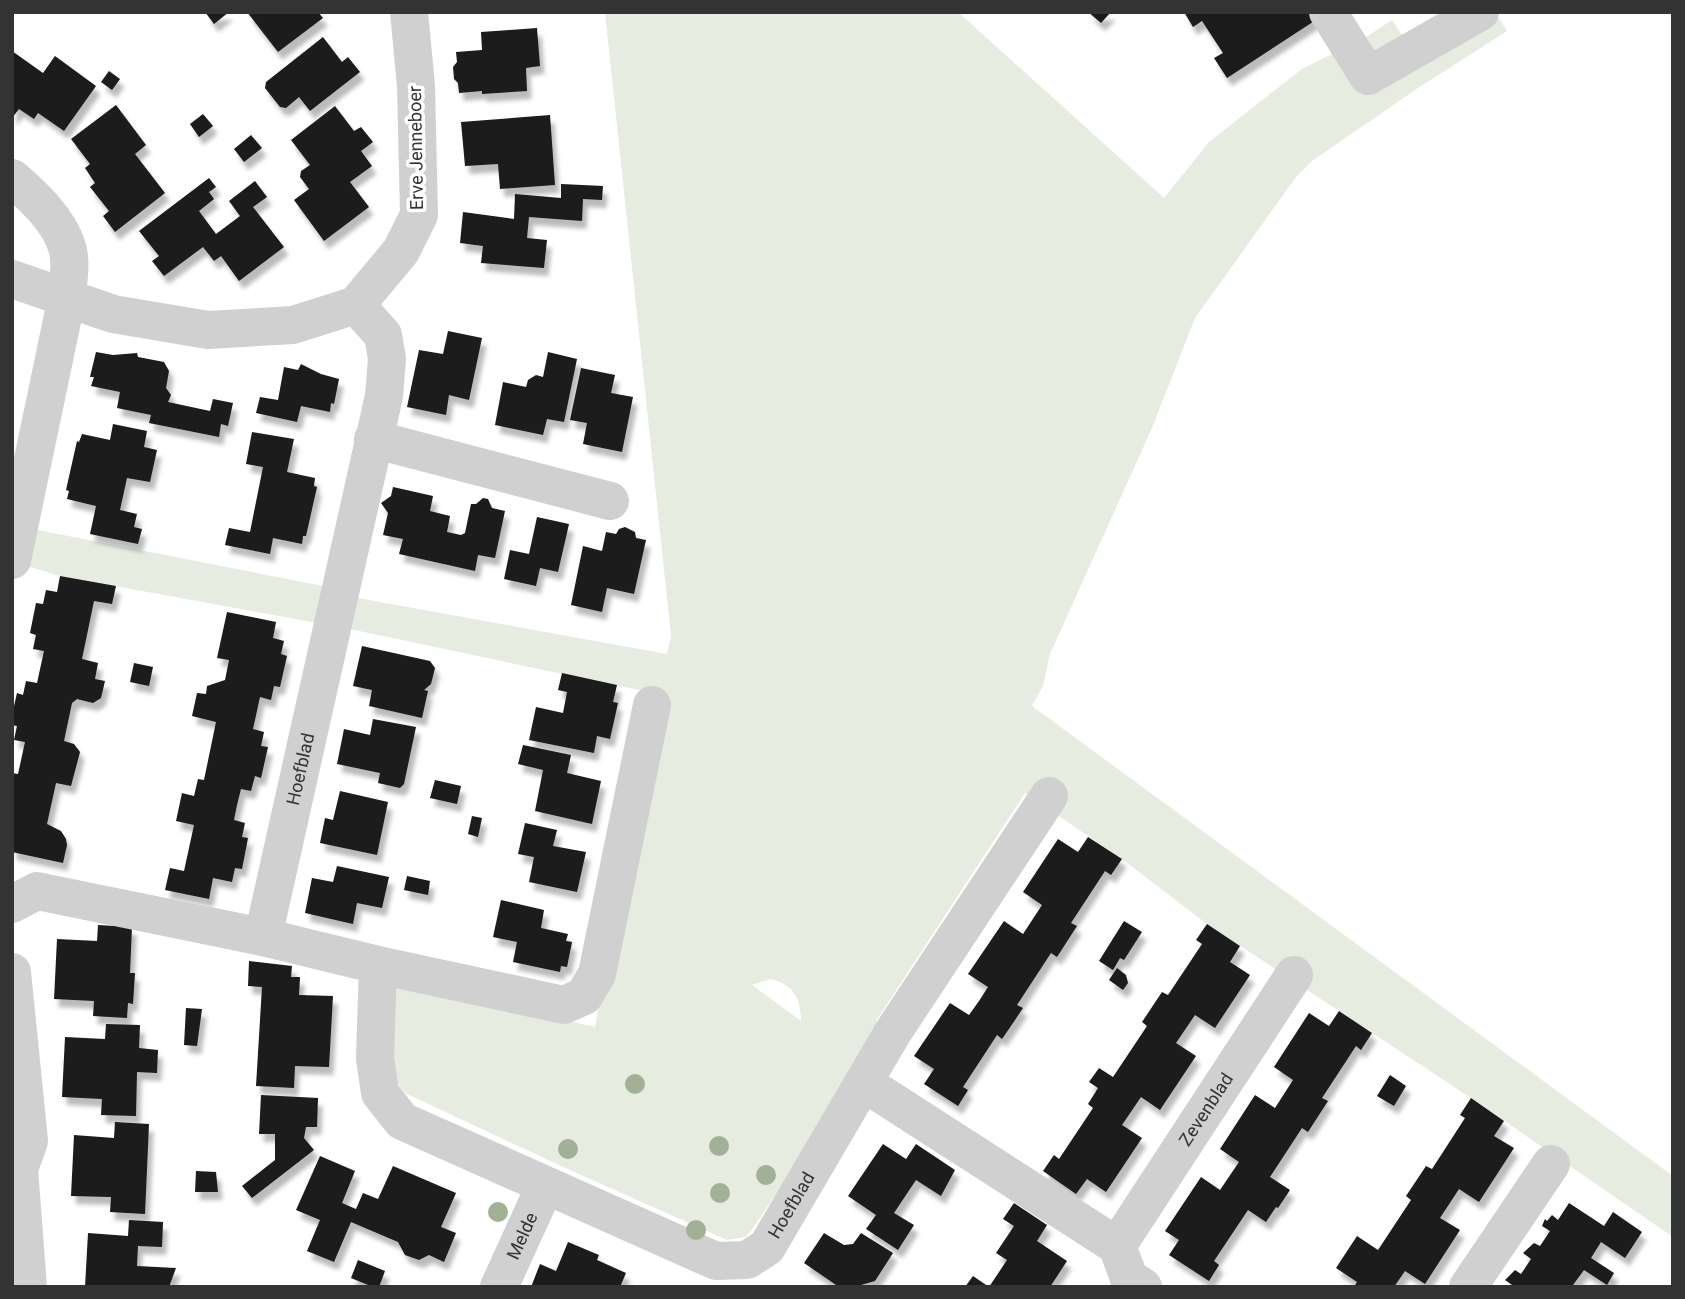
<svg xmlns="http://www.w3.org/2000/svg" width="1685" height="1299" font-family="Roboto,sans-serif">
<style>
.green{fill:#e6ecdf;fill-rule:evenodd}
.building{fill:#1a1a1a;filter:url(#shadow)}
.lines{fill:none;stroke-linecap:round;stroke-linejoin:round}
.minor{stroke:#d0d0d0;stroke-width:38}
.tree{fill:#a2b095}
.labels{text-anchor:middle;stroke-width:7;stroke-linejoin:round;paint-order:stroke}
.street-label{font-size:18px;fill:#333;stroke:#fff}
</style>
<defs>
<filter id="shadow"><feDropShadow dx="4.5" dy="8" stdDeviation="2" flood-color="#0004"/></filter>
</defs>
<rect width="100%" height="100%" fill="#fff"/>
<path class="green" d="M605,12H958L1164,198L1209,142L1302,69L1366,37L1392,20L1416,57L1495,12L1507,31L1418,88L1312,161L1296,177L1195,318L1152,428L1050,654L1043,686L1032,706L1673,1176V1237L1471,1098L1207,924L1122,859L1025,793L876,1021L885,1028L834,1109L751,1231L745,1237L727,1240L561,1166L405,1093L393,1078V989L400,982L595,1027L653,693L345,628L60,576L23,565L12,525L323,586L352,597L667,654L671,636ZM770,979C793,984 801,998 801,1021L752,985Z"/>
<g class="building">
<polygon points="205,12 229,12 214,24"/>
<polygon points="247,12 318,12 323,18 278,52"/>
<polygon points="1088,12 1111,12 1101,23"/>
<polygon points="1184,12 1320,12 1322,16 1227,78 1214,58 1223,53 1202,21 1193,27"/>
<polygon points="537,28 540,66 526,68 527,91 482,94 482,91 459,93 458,83 454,79 453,67 457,62 456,52 482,50 481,32"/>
<polygon points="323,37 342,62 348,57 360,72 310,111 299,97 286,108 280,107 265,88 266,82"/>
<polygon points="12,51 43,73 55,56 96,86 64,131 38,113 34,119 19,109 12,118"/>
<polygon points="109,71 120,79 112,90 101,82"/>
<polygon points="116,105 146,145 135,154 165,193 115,232 103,216 109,211 90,187 95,183 85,168 90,164 71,139"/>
<polygon points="335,106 354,131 361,127 373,142 361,151 372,166 350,182 369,207 324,241 294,200 309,189 300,177 301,171 310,165 291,140"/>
<polygon points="203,114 213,126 199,137 190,124"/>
<polygon points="550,115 555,185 500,189 498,164 465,166 461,122"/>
<polygon points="251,135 262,148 244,162 234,149"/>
<polygon points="209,178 216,187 209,192 214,199 199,211 216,234 240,216 229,201 255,181 267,197 253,207 284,247 239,281 221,256 214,261 203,247 164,276 152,261 159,256 139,231"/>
<polygon points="561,184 603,186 602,200 583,199 582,221 529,217 527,238 547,240 544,268 481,263 483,246 460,243 463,212 514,219 515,194 561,198"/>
<polygon points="448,331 482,338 469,400 449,395 446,415 407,407 419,350 443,354"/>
<polygon points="96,352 113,355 137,353 138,357 164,362 169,371 166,388 171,395 168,402 210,411 213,399 233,403 228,426 221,424 219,437 149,423 151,415 117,408 120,392 91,386 94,377 90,377"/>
<polygon points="548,352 577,359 564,422 547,419 543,435 495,425 503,382 526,387 528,380 536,375 543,377"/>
<polygon points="301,364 321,374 339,379 334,404 331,403 330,412 301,406 297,422 256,413 260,397 278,400 284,367 298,370"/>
<polygon points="581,368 615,375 611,393 633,397 622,452 583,444 587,423 570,420"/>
<polygon points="113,424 147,431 144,447 157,450 150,482 127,478 120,510 137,514 134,527 142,529 138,544 90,534 96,506 67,499 69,491 66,490 77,441 79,442 82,434 110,440"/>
<polygon points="252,432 294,439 287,472 315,478 314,486 317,487 306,536 303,536 302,544 273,538 270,554 225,545 229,528 250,532 263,467 246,464"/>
<polygon points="393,487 433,496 430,511 450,516 447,532 461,535 465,533 471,504 476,504 483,498 488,499 492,508 505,511 495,558 478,555 475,571 399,554 403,539 383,535 388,513 381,503 391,496"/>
<polygon points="537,517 569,524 558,572 540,568 536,586 504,579 510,550 529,554"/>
<polygon points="625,527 635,532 636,538 646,540 634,594 607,588 602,612 571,605 583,546 602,551 606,532 616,534 619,529"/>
<polygon points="60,576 116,586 112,604 94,601 82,659 98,663 95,679 105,681 101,698 93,703 77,699 72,703 64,741 74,744 80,752 71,786 56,783 47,824 61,831 66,839 67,845 63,863 12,852 12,773 18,774 25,742 14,740 17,726 12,725 12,715 17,693 23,695 26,681 37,683 44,651 33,649 36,635 30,633 36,603 43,604 46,590 57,592"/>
<polygon points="227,612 276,622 273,638 284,641 281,654 287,656 280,687 274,686 271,700 260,697 253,729 264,732 261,746 268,747 261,778 255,776 251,791 241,789 237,805 234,820 245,823 242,837 248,838 242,869 235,868 232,882 213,878 209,899 165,890 170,868 184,871 194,825 176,821 182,793 194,796 198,779 204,780 216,722 192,716 197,693 206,694 207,686 225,680 229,660 217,658"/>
<polygon points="362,646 430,661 435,668 431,684 424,690 428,691 422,718 369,706 372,690 353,686"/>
<polygon points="134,663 153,667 149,686 130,682"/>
<polygon points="562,673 617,685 613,702 618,703 610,739 597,736 594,753 529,740 536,707 563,713 567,692 558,690"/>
<polygon points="373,719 416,727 404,784 400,788 378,783 380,773 337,764 344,729 370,735"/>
<polygon points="523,745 571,755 567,773 601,781 592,824 535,811 543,770 518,764"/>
<polygon points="435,780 461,786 457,804 430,798"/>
<polygon points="340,791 388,802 377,855 320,843 325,818 333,820"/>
<polygon points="472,816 482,818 478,837 468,834"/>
<polygon points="525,823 557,830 553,846 586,852 577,892 529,882 534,857 518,854"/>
<polygon points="1088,837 1122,859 1111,875 1105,871 1071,923 1077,926 1057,957 1051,953 1017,1005 1023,1008 1013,1023 1002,1039 997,1035 963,1087 968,1090 958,1106 924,1084 934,1069 914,1056 950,1003 969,1015 979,1001 988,987 968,974 1004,921 1023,934 1042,905 1023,892 1058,839 1078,852"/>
<polygon points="337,866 389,877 382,908 357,903 353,924 305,913 312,878 333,882"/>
<polygon points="407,876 430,881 428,895 404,890"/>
<polygon points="501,900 544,910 541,928 568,934 566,941 572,942 567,967 561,966 560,972 513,962 517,942 493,937"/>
<polygon points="1124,921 1142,932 1124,960 1120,958 1113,970 1099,961"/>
<polygon points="1207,924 1240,946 1230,962 1250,975 1215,1028 1195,1015 1176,1043 1196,1056 1160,1110 1141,1097 1122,1125 1142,1138 1106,1192 1087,1179 1076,1194 1043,1171 1054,1155 1059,1159 1093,1108 1088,1104 1098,1088 1089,1082 1099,1068 1113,1077 1147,1026 1142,1022 1162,992 1168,995 1202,944 1196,940"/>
<polygon points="98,925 132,927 130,973 135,973 133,1004 128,1003 127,1018 93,1016 94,1001 54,999 57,939 97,941"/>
<polygon points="249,961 292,966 291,977 300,977 299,995 333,996 329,1067 295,1066 294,1088 256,1086 262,987 248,986"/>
<polygon points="1117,968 1126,975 1128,983 1123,990 1109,980"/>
<polygon points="186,1008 202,1009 197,1046 184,1045"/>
<polygon points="1339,1011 1372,1033 1361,1050 1356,1046 1322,1098 1328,1101 1308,1132 1302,1128 1270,1177 1290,1190 1278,1208 1276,1207 1266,1222 1248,1210 1214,1261 1219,1265 1209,1281 1169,1255 1179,1240 1165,1231 1201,1177 1220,1190 1239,1162 1220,1149 1255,1095 1275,1108 1293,1080 1274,1067 1309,1013 1329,1026"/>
<polygon points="106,1024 140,1025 139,1048 158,1050 157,1073 137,1072 136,1116 101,1115 102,1099 62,1097 65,1037 105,1039"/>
<polygon points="1390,1075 1406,1086 1394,1106 1377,1096"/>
<polygon points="261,1095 318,1098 317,1127 306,1127 304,1138 314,1150 252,1198 242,1186 275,1160 275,1134 259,1134"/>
<polygon points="1471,1098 1504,1121 1494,1136 1514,1148 1479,1202 1459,1189 1440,1218 1460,1230 1425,1284 1405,1271 1394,1287 1354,1287 1357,1282 1336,1268 1357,1236 1378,1250 1411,1200 1406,1196 1426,1166 1432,1169 1465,1118 1460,1115"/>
<polygon points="115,1122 149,1124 145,1214 110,1212 111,1197 71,1196 74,1135 114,1138"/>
<polygon points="883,1144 906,1159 916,1144 955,1170 941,1196 916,1180 894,1213 914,1225 898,1250 866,1229 876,1215 848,1196"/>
<polygon points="320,1156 355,1171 342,1203 356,1209 363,1193 378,1199 393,1166 456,1193 441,1227 456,1233 444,1262 429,1255 419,1260 405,1255 398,1242 351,1222 334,1262 307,1251 320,1220 296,1210"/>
<polygon points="196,1171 216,1172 218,1192 195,1192"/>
<polygon points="1014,1203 1047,1225 1037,1241 1067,1261 1050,1287 965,1287 973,1276 989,1287 1007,1260 996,1253 1014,1226 1003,1219"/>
<polygon points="1569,1203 1604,1226 1613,1212 1642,1232 1625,1258 1601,1242 1591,1258 1614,1273 1607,1285 1584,1270 1573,1285 1577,1287 1515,1287 1505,1280 1515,1270 1521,1274 1531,1259 1523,1253 1534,1243 1540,1246 1550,1231 1542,1226 1545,1219 1547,1221 1552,1215 1558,1220"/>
<polygon points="129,1220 163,1222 162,1247 138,1246 137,1266 176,1268 169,1287 85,1287 88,1233 128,1236"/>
<polygon points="824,1233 844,1245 853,1244 861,1233 893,1253 875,1281 854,1287 839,1287 804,1263"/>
<polygon points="568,1242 599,1255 597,1260 626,1273 620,1287 531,1287 540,1264 556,1271"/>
<polygon points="358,1260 385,1271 379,1287 373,1287 351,1278"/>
</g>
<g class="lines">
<g class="minor">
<polyline points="1328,12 1368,76 1480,12"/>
<path d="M12,178C33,196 59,220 67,247C72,262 68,281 67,297L12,560"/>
<polyline points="12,279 113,314 208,330 293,325 356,305"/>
<polyline points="373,439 610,501"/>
<polyline points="12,904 37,891 263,937 378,965 564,1005 584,996 597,974 652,705"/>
<path id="s1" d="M263,937L384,396L387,359L383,335L356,305L401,251L419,215L416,86L409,12"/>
<path id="s2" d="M378,965L375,1058L380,1093L402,1121L716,1261L747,1260L767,1247L893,1032L1049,796"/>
<polyline points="12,972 29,1141 19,1169 28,1287"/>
<polyline points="864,1083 1117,1246 1129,1278 1143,1287"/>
<path id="s3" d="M1117,1246L1294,975"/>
<path id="s4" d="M499,1287L545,1186"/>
<polyline points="1468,1287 1551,1164"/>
</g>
</g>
<g class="tree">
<circle cx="635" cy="1084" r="10"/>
<circle cx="719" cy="1146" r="10"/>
<circle cx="568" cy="1149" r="10"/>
<circle cx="766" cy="1175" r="10"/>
<circle cx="720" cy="1193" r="10"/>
<circle cx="498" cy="1212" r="10"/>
<circle cx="696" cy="1230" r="10"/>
</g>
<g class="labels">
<g class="street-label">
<text transform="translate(416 148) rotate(-91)" y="6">Erve Jenneboer</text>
<text dy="6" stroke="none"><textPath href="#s1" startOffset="172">Hoefblad</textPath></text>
<text dy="6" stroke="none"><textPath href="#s3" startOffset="163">Zevenblad</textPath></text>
<text dy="6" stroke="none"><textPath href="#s2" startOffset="611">Hoefblad</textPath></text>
<text dy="6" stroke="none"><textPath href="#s4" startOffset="56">Melde</textPath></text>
</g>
</g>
<rect width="1685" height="1299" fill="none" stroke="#333333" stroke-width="28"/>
</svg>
